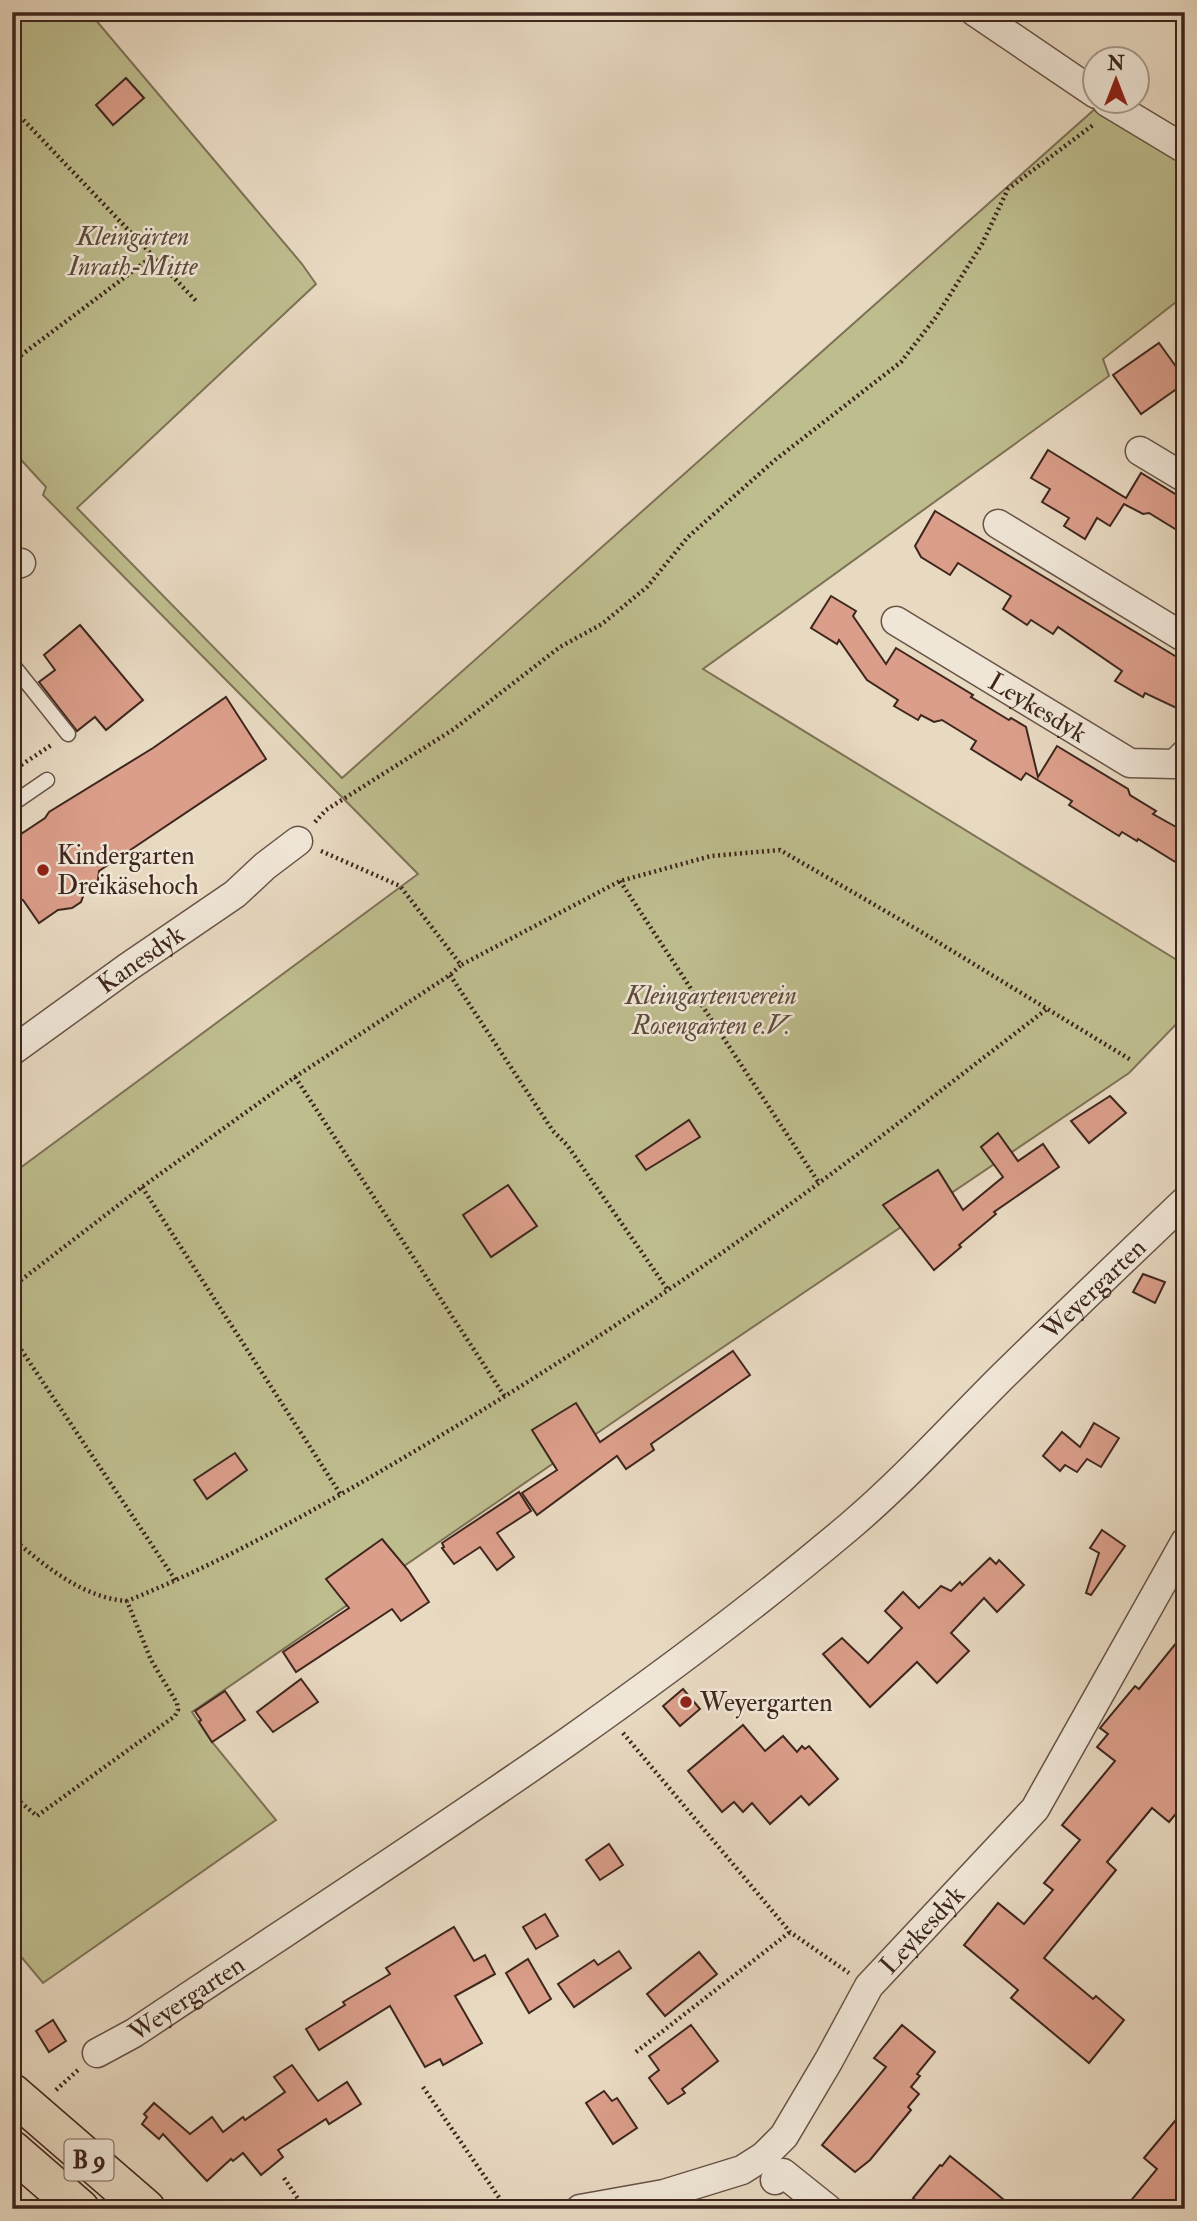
<svg xmlns="http://www.w3.org/2000/svg" width="1197" height="2221" font-family="'IM FELL Double Pica',serif">
<style>
.green{fill:#bebd8e;stroke:#7e7256;stroke-width:2}
.building{fill:#db9e8a;stroke:#3e261e;stroke-width:2}
.lines{fill:none;stroke-linecap:round;stroke-linejoin:round}
.lane-casing{stroke:#685347;stroke-width:17}
.street-casing{stroke:#685347;stroke-width:31}
.primary-casing{stroke:#3e261e;stroke-width:41}
.path{stroke:#3e261e;stroke-width:4.5;stroke-dasharray:2 3.5;stroke-linecap:butt}
.lane{stroke:#f0e6d7;stroke-width:14}
.street{stroke:#f0e6d7;stroke-width:28}
.primary{stroke:#e8d9c1;stroke-width:38}
.poi-dot{fill:#8f2418;stroke:#f0e6d7;stroke-width:2.5}
.labels{text-anchor:middle;stroke-width:5;stroke-linejoin:round;paint-order:stroke}
.shield{fill:#f0e6d7;stroke:#736056;stroke-width:2}
.shield-label{font-size:24px;font-weight:bold;fill:#3e261e}
.park-label{font-size:26px;font-style:italic;fill:#5e4c3a;stroke:#f0e6d7}
.street-label{font-size:26px;fill:#3e261e;stroke:#f0e6d7}
.poi-label{font-size:26px;fill:#3e261e;stroke:#f0e6d7;text-anchor:start}
</style>
<rect width="100%" height="100%" fill="#e8d9c1"/>
<filter id="stains"><feTurbulence type="fractalNoise" baseFrequency=".00286" numOctaves="4"/><feColorMatrix values="0 0 0 0 .2 0 0 0 0 .09 0 0 0 0 .02 0 0 0 .5 -.17"/></filter>
<radialGradient id="worn" r=".72"><stop offset=".6" stop-color="#630" stop-opacity="0"/><stop offset="1" stop-color="#630" stop-opacity=".3"/></radialGradient>
<polygon class="green" points="12,12 89,12 302,264 316,284 77,508 342,778 1096,108 1185,159 1185,295 1103,359 1109,376 703,669 1185,965 1185,1015 1129,1073 670,1383 192,1712 212,1742 276,1820 43,1983 12,1946 12,1174 418,874 43,495 46,487 12,450"/>
<g class="building">
<polygon points="126,78 144,98 113,125 96,105"/>
<polygon points="1159,343 1185,379 1185,383 1141,414 1113,375"/>
<polygon points="1048,450 1126,498 1141,473 1185,500 1185,535 1149,513 1143,514 1124,504 1110,526 1097,518 1085,539 1064,526 1069,518 1042,502 1050,489 1031,478"/>
<polygon points="935,511 1185,662 1185,712 1145,693 1143,697 1115,681 1122,671 1058,627 1053,634 1031,620 1027,625 1003,609 1011,596 958,563 950,575 921,557 915,546"/>
<polygon points="831,596 856,611 853,616 886,664 896,648 973,695 971,697 1009,720 1011,718 1026,727 1038,777 1057,746 1128,789 1130,795 1156,811 1153,814 1185,832 1185,868 1138,839 1137,841 1122,832 1119,836 1069,805 1072,801 1026,773 1021,780 971,749 976,741 942,720 934,722 921,715 918,720 894,706 898,700 867,680 839,640 837,644 811,628"/>
<polygon points="80,625 143,700 106,730 95,717 77,731 39,682 55,670 44,655"/>
<polygon points="226,697 266,759 99,871 98,880 86,888 81,902 72,908 58,910 39,923 23,900 12,896 12,840 45,818 49,812 153,748"/>
<polygon points="1110,1096 1126,1113 1089,1143 1071,1121"/>
<polygon points="689,1120 700,1137 646,1170 636,1156"/>
<polygon points="998,1133 1018,1161 1043,1144 1059,1167 994,1212 996,1214 959,1245 961,1247 934,1270 883,1205 938,1170 963,1210 1003,1177 981,1147"/>
<polygon points="508,1185 537,1226 491,1257 463,1215"/>
<polygon points="1143,1274 1165,1282 1155,1303 1133,1292"/>
<polygon points="733,1351 750,1375 651,1444 654,1450 626,1469 617,1456 537,1515 522,1493 557,1470 532,1430 576,1403 600,1442"/>
<polygon points="1094,1423 1119,1438 1101,1467 1087,1459 1077,1472 1065,1465 1060,1471 1043,1456 1062,1432 1080,1447"/>
<polygon points="235,1453 247,1470 207,1499 194,1480"/>
<polygon points="519,1492 531,1511 497,1533 514,1557 497,1570 480,1547 454,1564 442,1548 444,1547 442,1543"/>
<polygon points="1102,1530 1125,1546 1091,1595 1086,1593 1099,1553 1090,1548"/>
<polygon points="382,1539 408,1570 429,1602 401,1621 392,1609 296,1672 283,1652 349,1608 326,1579"/>
<polygon points="990,1558 996,1564 999,1560 1024,1585 997,1612 984,1598 951,1633 969,1651 937,1683 917,1662 870,1707 823,1654 842,1638 868,1663 902,1628 885,1611 903,1592 919,1608 941,1586 951,1591 960,1582 962,1585"/>
<polygon points="1185,1632 1185,1803 1169,1822 1152,1808 1107,1862 1116,1870 1044,1958 1093,1999 1096,1996 1124,2020 1089,2063 1011,1998 1018,1990 964,1945 998,1903 1024,1924 1053,1890 1044,1883 1080,1840 1062,1825 1115,1761 1097,1747 1108,1734 1100,1728 1135,1686 1139,1689"/>
<polygon points="301,1679 318,1702 273,1732 257,1712"/>
<polygon points="683,1689 700,1709 680,1726 663,1706"/>
<polygon points="225,1691 245,1720 212,1742 199,1722 201,1720 195,1711"/>
<polygon points="743,1725 765,1751 783,1736 797,1752 802,1746 805,1749 809,1746 838,1779 809,1805 801,1796 770,1824 752,1803 743,1812 734,1802 722,1812 688,1771"/>
<polygon points="609,1844 623,1865 600,1880 586,1860"/>
<polygon points="545,1914 558,1936 536,1949 523,1927"/>
<polygon points="454,1927 474,1961 485,1955 495,1974 455,1996 482,2043 443,2065 440,2059 425,2067 390,2006 319,2050 306,2029 345,2005 343,2002 390,1974 386,1968"/>
<polygon points="619,1951 631,1968 574,2007 558,1984 594,1960 598,1965"/>
<polygon points="699,1952 717,1974 665,2016 647,1994"/>
<polygon points="528,1959 551,1999 529,2013 506,1973"/>
<polygon points="53,2020 66,2041 49,2052 36,2031"/>
<polygon points="691,2025 718,2061 682,2089 685,2093 668,2104 649,2078 659,2070 649,2056"/>
<polygon points="902,2025 935,2052 917,2074 920,2076 911,2087 919,2094 908,2107 911,2110 870,2160 855,2172 822,2145 886,2067 874,2058"/>
<polygon points="292,2065 318,2101 347,2082 361,2104 329,2124 326,2119 278,2150 283,2157 261,2175 243,2153 233,2161 231,2159 207,2181 163,2134 159,2139 142,2124 147,2117 144,2114 154,2103 190,2134 212,2117 223,2132 243,2117 245,2120 285,2092 274,2077"/>
<polygon points="604,2091 612,2101 617,2098 637,2128 613,2144 586,2103"/>
<polygon points="1185,2109 1185,2174 1176,2184 1185,2191 1185,2199 1177,2209 1124,2209 1157,2169 1144,2158"/>
<polygon points="950,2156 986,2185 1015,2209 926,2209 913,2198 940,2165 942,2166"/>
</g>
<g class="lines">
<defs>
<g id="lane">
<polyline points="12,664 68,734"/>
<polyline points="12,804 47,780"/>
</g>
<g id="street">
<polyline points="975,12 1096,94"/>
<polyline points="1107,102 1185,149"/>
<polyline points="1140,451 1185,478"/>
<polyline points="998,524 1185,638"/>
<polyline points="12,565 21,563"/>
<path id="s1" d="M896,621L1130,763L1175,764L1185,754"/>
<path id="s2" d="M12,1051L128,967L235,894L265,866L298,841"/>
<path id="s3" d="M97,2053L134,2033C375,1871 628,1714 850,1526C903,1481 951,1428 1000,1379C1061,1319 1123,1260 1185,1201"/>
<polyline points="775,2180 783,2173 828,2209"/>
<path id="s4" d="M580,2209L664,2194L742,2170L764,2156L784,2136L829,2060L869,1986L1035,1809L1185,1542"/>
</g>
<g id="primary">
<polyline points="12,2093 146,2209"/>
<polyline points="12,2150 80,2209"/>
</g>
</defs>
<use href="#lane" class="lane-casing"/>
<use href="#street" class="street-casing"/>
<use href="#primary" class="primary-casing"/>
<g class="path">
<polyline points="12,108 198,303"/>
<polyline points="12,362 153,256"/>
<polyline points="12,771 53,744"/>
<polyline points="315,822 326,810 454,729 560,647 602,624 647,587 688,537 775,460 901,362 936,317 982,244 1008,189 1093,125"/>
<polyline points="321,851 400,886 461,965 620,881 711,856 780,850 918,930 1131,1060"/>
<polyline points="620,881 819,1183"/>
<polyline points="450,975 553,1131 567,1145 668,1290"/>
<polyline points="295,1077 505,1397"/>
<polyline points="142,1187 341,1495"/>
<polyline points="12,1287 142,1187 295,1077 450,975 461,965"/>
<polyline points="12,1336 176,1581"/>
<path d="M12,1538C45,1566 83,1598 127,1601"/>
<polyline points="623,1733 790,1932 849,1973"/>
<path d="M12,1795L37,1816L175,1716L178,1710L177,1703L151,1660L127,1601C231,1559 329,1502 425,1445C560,1364 692,1277 819,1183C896,1126 971,1067 1047,1009"/>
<polyline points="636,2052 790,1932"/>
<polyline points="423,2087 507,2209"/>
<polyline points="56,2090 78,2070"/>
<polyline points="284,2178 305,2209"/>
</g>
<use href="#lane" class="lane"/>
<use href="#street" class="street"/>
<use href="#primary" class="primary"/>
</g>
<g class="poi-dot">
<circle cx="43" cy="870" r="7"/>
<circle cx="686" cy="1702" r="7"/>
</g>
<g class="labels">
<rect class="shield" x="64.5" y="2139.5" width="49" height="41" rx="5"/>
<g class="shield-label">
<text x="89" y="2168">B 9</text>
</g>
<g class="park-label">
<text x="133" y="245">Kleingärten<tspan x="133" dy="30">Inrath-Mitte</tspan></text>
<text x="711" y="1004">Kleingartenverein<tspan x="711" dy="30">Rosengarten e.V.</tspan></text>
</g>
<g class="street-label">
<text dy="9" stroke="none"><textPath href="#s1" startOffset="166">Leykesdyk</textPath></text>
<text dy="9" stroke="none"><textPath href="#s2" startOffset="158">Kanesdyk</textPath></text>
<text dy="9" stroke="none"><textPath href="#s3" startOffset="1260">Weyergarten</textPath></text>
<text dy="9" stroke="none"><textPath href="#s4" startOffset="471">Leykesdyk</textPath></text>
<text dy="9" stroke="none"><textPath href="#s3" startOffset="105">Weyergarten</textPath></text>
</g>
<g class="poi-label">
<text x="57" y="864">Kindergarten<tspan x="57" dy="30">Dreikäsehoch</tspan></text>
<text x="700" y="1711">Weyergarten</text>
</g>
</g>
<rect width="1197" height="2221" fill="none" stroke="#e8d9c1" stroke-width="42"/>
<rect x="14" y="14" width="1169" height="2193" fill="none" stroke="#3e261e" stroke-width="3.5"/>
<rect x="21" y="21" width="1155" height="2179" fill="none" stroke="#3e261e" stroke-width="2"/>
<g transform="translate(1116 80)"><circle r="33" fill="#f0e6d7" stroke="#a9998d" stroke-width="2"/>
<path d="M0-5L12 26L0 18L-12 26Z" fill="#8f2418"/>
<text y="-10" font-size="19" font-weight="bold" text-anchor="middle" fill="#3e261e">N</text>
</g>
<rect width="100%" height="100%" filter="url(#stains)"/>
<rect width="100%" height="100%" fill="url(#worn)"/>
</svg>
